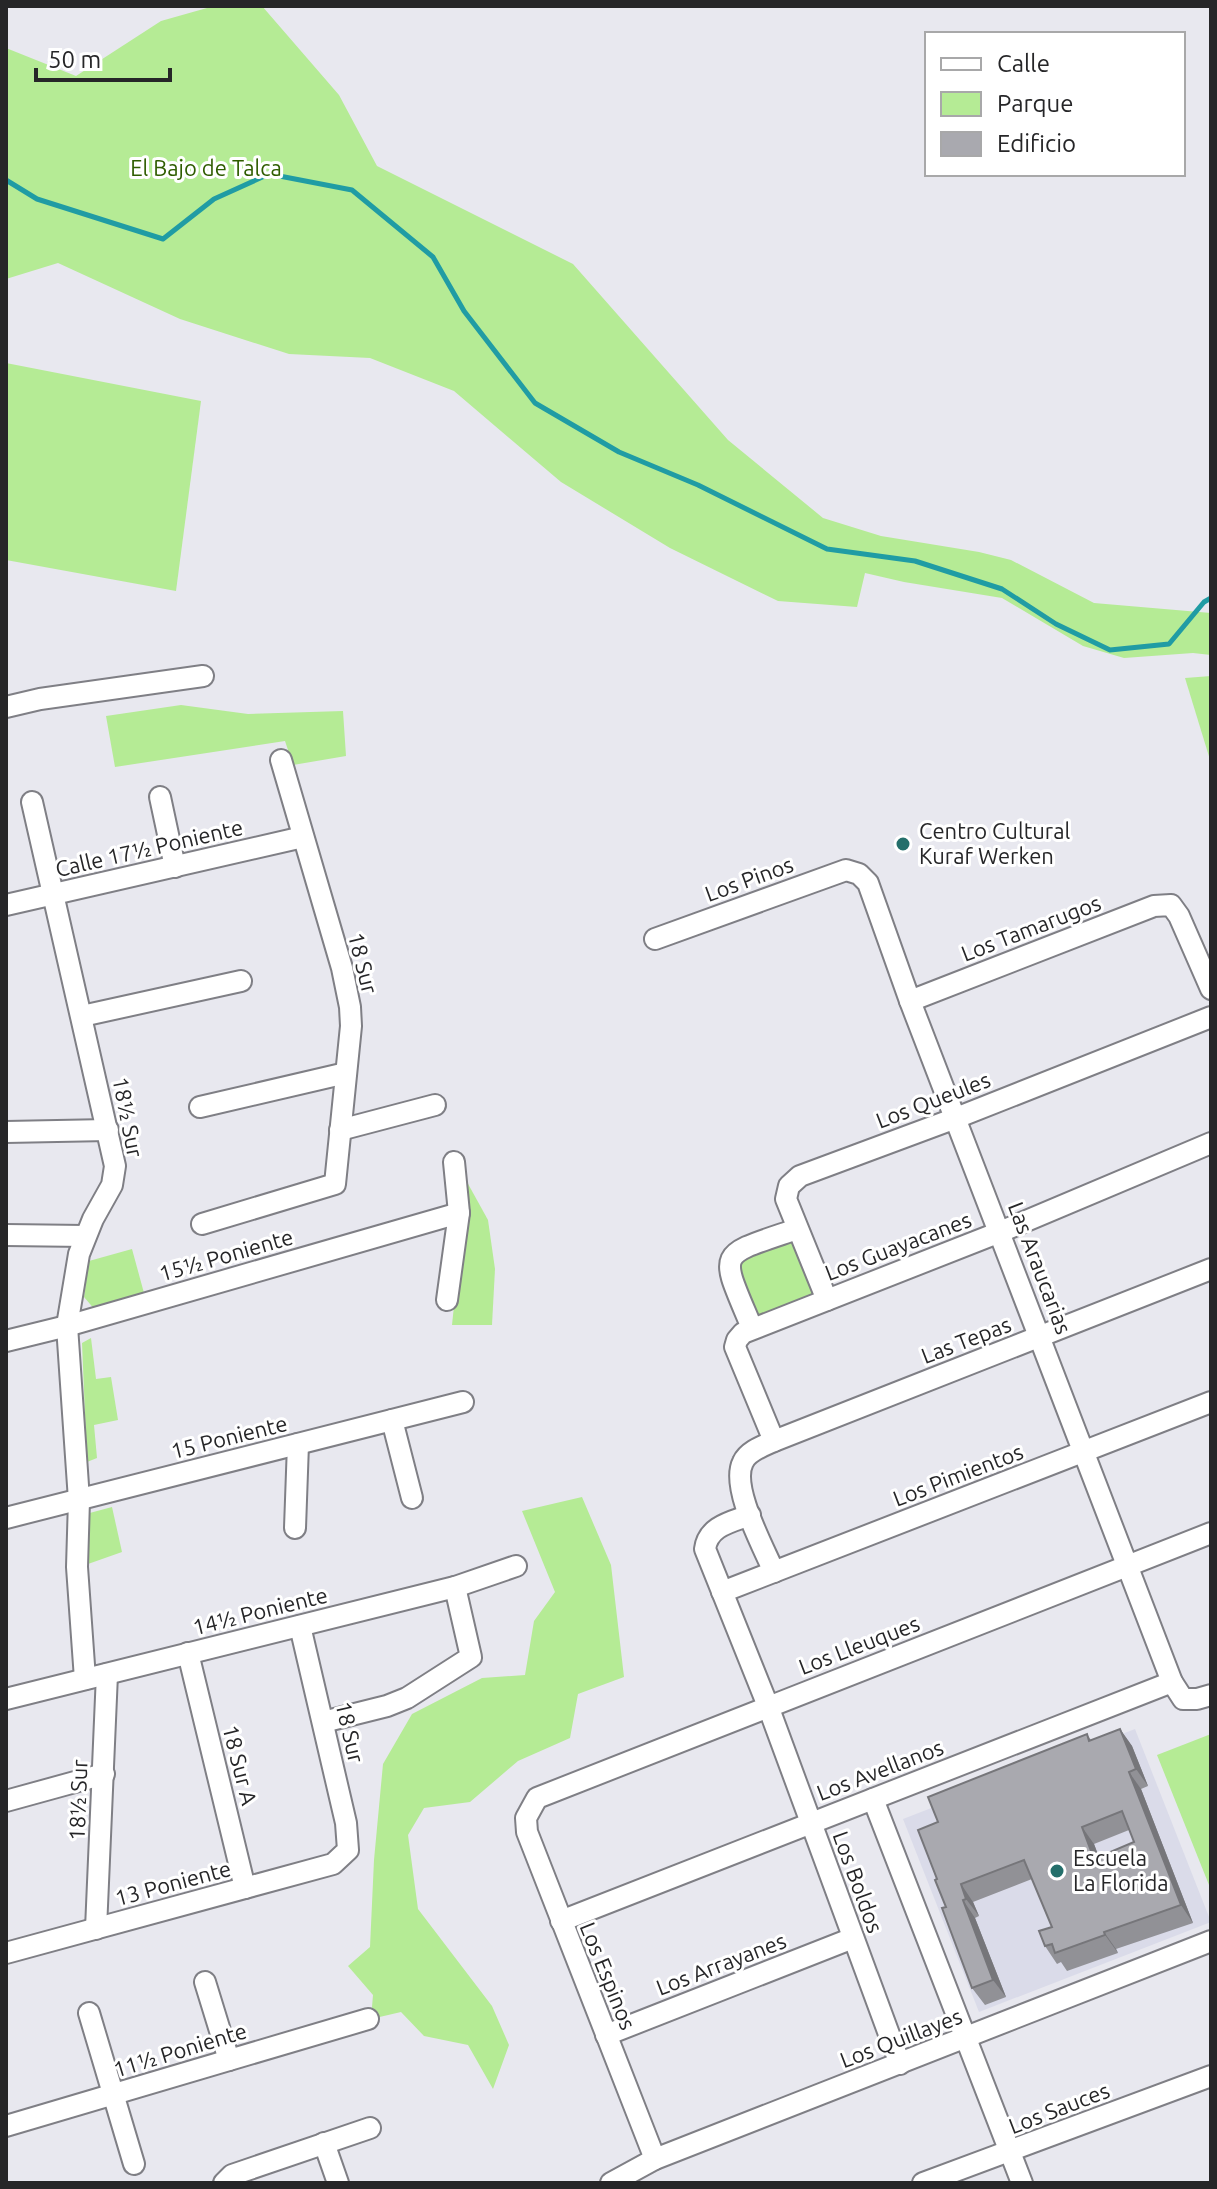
<svg xmlns="http://www.w3.org/2000/svg" width="1217" height="2189" font-family="Ubuntu,sans-serif">
<style>
.built{fill:#dadbe9}
.green{fill:#b5eb95}
.lines{fill:none;stroke-linecap:round;stroke-linejoin:round}
.stream{stroke:#209ca4;stroke-width:5}
.minor-casing{stroke:#7f7f85;stroke-width:24}
.minor{stroke:#fff;stroke-width:20}
.wall{fill:#919196;fill-rule:evenodd}
.shaded-wall{fill:#76767a}
.building{fill:#a9a9af;stroke:#76767a;stroke-width:2;fill-rule:evenodd}
.poi-dot{fill:#246f6b;stroke:#fff;stroke-width:3}
.labels{text-anchor:middle;stroke-width:6;stroke-linejoin:round;paint-order:stroke}
.park-label{font-size:22px;fill:#2f5d00;stroke:#fff}
.poi-label{font-size:22px;fill:#262628;stroke:#fff;text-anchor:start}
.street-label{font-size:22px;fill:#262628;stroke:#fff}
</style>
<rect width="100%" height="100%" fill="#e8e8ef"/>
<polygon class="built" points="1135,1729 1211,1922 979,2012 903,1819"/>
<g class="green">
<polygon points="214,6 262,6 339,95 377,166 573,264 728,440 823,518 881,536 979,552 1011,560 1094,603 1211,613 1211,655 1193,653 1124,658 1083,646 1002,598 904,582 865,573 857,607 778,601 670,548 561,482 454,391 370,358 289,354 180,319 58,263 6,279 6,48 76,76 161,21"/>
<polygon points="6,363 201,401 176,591 6,560"/>
<polygon points="1211,676 1211,763 1185,678"/>
<polygon points="181,705 248,714 343,711 346,756 293,765 285,741 115,767 106,716"/>
<polygon points="467,1182 488,1220 495,1269 492,1325 452,1325"/>
<polygon points="797,1229 827,1300 752,1328 731,1256"/>
<polygon points="132,1249 144,1293 96,1311 84,1297 89,1261"/>
<polygon points="91,1338 96,1379 111,1377 118,1420 94,1425 97,1458 87,1462 82,1343"/>
<polygon points="582,1497 611,1565 624,1677 578,1694 570,1738 518,1761 470,1802 424,1808 408,1835 418,1909 492,2006 509,2045 493,2089 468,2045 424,2036 401,2012 371,2019 373,1995 348,1966 370,1947 374,1860 383,1764 412,1714 482,1678 525,1675 534,1621 555,1592 522,1511"/>
<polygon points="112,1507 122,1552 88,1564 86,1514"/>
<polygon points="1211,1734 1211,1890 1157,1755"/>
</g>
<g class="lines">
<polyline class="stream" points="6,180 37,199 163,239 214,199 269,174 352,190 433,257 464,311 535,403 619,452 698,485 827,549 915,561 1002,589 1056,624 1110,650 1169,644 1204,602 1211,598"/>
<defs>
<g id="minor">
<polyline points="6,707 40,699 203,676"/>
<polyline points="160,797 175,867"/>
<polyline points="32,802 115,1166 112,1185 93,1219 79,1254 67,1326 79,1500 77,1567 85,1679"/>
<polyline points="6,905 303,837"/>
<polyline points="655,939 846,870 859,874 868,883 910,1001 1172,1682 1183,1699 1197,1699 1211,1695"/>
<polyline points="910,1001 1154,906 1171,905 1179,916 1211,989"/>
<polyline points="82,1016 241,981"/>
<polyline points="200,1107 346,1073"/>
<polyline points="340,1130 435,1105"/>
<polyline points="6,1132 108,1130"/>
<polyline points="202,1224 335,1184 351,1026 350,1007 342,968 281,760"/>
<polyline points="6,1235 85,1236"/>
<polyline points="447,1300 459,1213 454,1162"/>
<polyline points="827,1300 786,1199 789,1186 800,1176 956,1118 1211,1017"/>
<path d="M752,1328C719,1249 715,1257 797,1229"/>
<polyline points="6,1341 67,1326 459,1213"/>
<polyline points="392,1420 412,1498"/>
<polyline points="774,1441 735,1347 737,1340 743,1333 1000,1232 1211,1143"/>
<path d="M750,1515C731,1522 708,1526 705,1549L768,1706L900,2064"/>
<polyline points="6,1518 463,1402"/>
<polyline points="295,1528 298,1444"/>
<path d="M774,1572C764,1548 730,1487 743,1462C748,1451 763,1446 774,1441L1211,1269"/>
<polyline points="722,1592 1211,1402"/>
<polyline points="188,1653 245,1888"/>
<polyline points="6,1699 455,1587 516,1566"/>
<polyline points="323,1722 387,1706 407,1698 471,1657 455,1587"/>
<polyline points="873,1799 1022,2183"/>
<polyline points="6,1801 104,1774"/>
<polyline points="561,1921 1172,1682"/>
<polyline points="96,1929 107,1674"/>
<polyline points="6,1953 333,1864 348,1850 346,1823 300,1626"/>
<polyline points="205,1982 229,2060"/>
<polyline points="89,2013 134,2164"/>
<polyline points="606,2035 853,1938"/>
<polyline points="6,2126 368,2019"/>
<polyline points="324,2143 338,2183"/>
<polyline points="655,2159 527,1832 526,1818 537,1798 1211,1533"/>
<polyline points="224,2183 232,2175 370,2128"/>
<polyline points="611,2183 655,2159 1211,1941"/>
<polyline points="923,2183 1211,2076"/>
</g>
</defs>
<use href="#minor" class="minor-casing"/>
<use href="#minor" class="minor"/>
</g>
<path class="wall" d="M1120,1729L1132,1746L1148,1786L1141,1789L1193,1923L1116,1949L1118,1953L1067,1971L1061,1962L1057,1964L1045,1946L1052,1927L1032,1879L973,1902L979,1916L975,1918L1006,1997L985,2005L972,1988L937,1879L938,1822L1087,1734L1091,1740ZM1129,1830L1134,1842L1099,1857L1094,1844Z"/>
<g class="shaded-wall">
<polygon points="1120,1729 1132,1746 1148,1786 1136,1769"/>
<polygon points="1129,1772 1141,1789 1193,1923 1181,1905"/>
<polygon points="1082,1827 1094,1844 1106,1876 1094,1859"/>
<polygon points="961,1884 973,1902 979,1916 966,1899"/>
<polygon points="963,1900 975,1918 1006,1997 993,1980"/>
<polygon points="1104,1932 1116,1949 1118,1953 1105,1935"/>
</g>
<path class="building" d="M1120,1729L1136,1769L1129,1772L1181,1905L1104,1932L1105,1935L1055,1953L1052,1944L1045,1946L1039,1931L1052,1927L1024,1860L961,1884L966,1899L963,1900L993,1980L972,1988L942,1908L946,1907L935,1880L937,1879L918,1830L938,1822L928,1797L1087,1734L1089,1741ZM1122,1811L1134,1842L1094,1859L1082,1827Z"/>
<g class="poi-dot">
<circle cx="903" cy="844" r="8"/>
<circle cx="1057" cy="1871" r="8"/>
</g>
<g class="labels">
<g class="park-label">
<text x="206" y="176">El Bajo de Talca</text>
</g>
<g class="poi-label">
<text x="919" y="839">Centro Cultural<tspan x="919" dy="25">Kuraf Werken</tspan></text>
<text x="1073" y="1866">Escuela<tspan x="1073" dy="25">La Florida</tspan></text>
</g>
<g class="street-label">
<text transform="translate(149 848) rotate(-13)" y="8">Calle 17½ Poniente</text>
<text transform="translate(749 879) rotate(-20)" y="8">Los Pinos</text>
<text transform="translate(1031 928) rotate(-21)" y="8">Los Tamarugos</text>
<text transform="translate(363 963) rotate(76)" y="8">18 Sur</text>
<text transform="translate(933 1100) rotate(-21)" y="8">Los Queules</text>
<text transform="translate(128 1117) rotate(79)" y="8">18½ Sur</text>
<text transform="translate(898 1246) rotate(-21)" y="8">Los Guayacanes</text>
<text transform="translate(226 1255) rotate(-16)" y="8">15½ Poniente</text>
<text transform="translate(1040 1268) rotate(69)" y="8">Las Araucarias</text>
<text transform="translate(966 1340) rotate(-21)" y="8">Las Tepas</text>
<text transform="translate(229 1437) rotate(-14)" y="8">15 Poniente</text>
<text transform="translate(958 1475) rotate(-21)" y="8">Los Pimientos</text>
<text transform="translate(260 1611) rotate(-14)" y="8">14½ Poniente</text>
<text transform="translate(859 1645) rotate(-21)" y="8">Los Lleuques</text>
<text transform="translate(350 1732) rotate(77)" y="8">18 Sur</text>
<text transform="translate(240 1765) rotate(76)" y="8">18 Sur A</text>
<text transform="translate(880 1770) rotate(-21)" y="8">Los Avellanos</text>
<text transform="translate(78 1800) rotate(-88)" y="8">18½ Sur</text>
<text transform="translate(858 1882) rotate(70)" y="8">Los Boldos</text>
<text transform="translate(173 1883) rotate(-15)" y="8">13 Poniente</text>
<text transform="translate(721 1964) rotate(-21)" y="8">Los Arrayanes</text>
<text transform="translate(608 1976) rotate(68)" y="8">Los Espinos</text>
<text transform="translate(901 2038) rotate(-21)" y="8">Los Quillayes</text>
<text transform="translate(180 2050) rotate(-17)" y="8">11½ Poniente</text>
<text transform="translate(1059 2108) rotate(-21)" y="8">Los Sauces</text>
</g>
</g>
<rect width="1217" height="2189" fill="none" stroke="#262628" stroke-width="16"/>
<rect x="925" y="32" width="260" height="144" fill="#ffffff" stroke="#a8a8a9" stroke-width="2"/>
<rect x="941" y="58" width="40" height="12" fill="#ffffff" stroke="#a8a8a9" stroke-width="2"/>
<text x="997" y="72" font-size="24" fill="#262628">Calle</text>
<rect x="941" y="92" width="40" height="24" fill="#b5eb95" stroke="#a8a8a9" stroke-width="2"/>
<text x="997" y="112" font-size="24" fill="#262628">Parque</text>
<rect x="941" y="132" width="40" height="24" fill="#a9a9af" stroke="#a8a8a9" stroke-width="2"/>
<text x="997" y="152" font-size="24" fill="#262628">Edificio</text>
<path d="M36 68v12h134v-12" fill="none" stroke="#262628" stroke-width="4"/>
<text x="48" y="68" font-size="24" fill="#262628" stroke="#ffffff" stroke-width="6" paint-order="stroke">50 m</text>
</svg>
